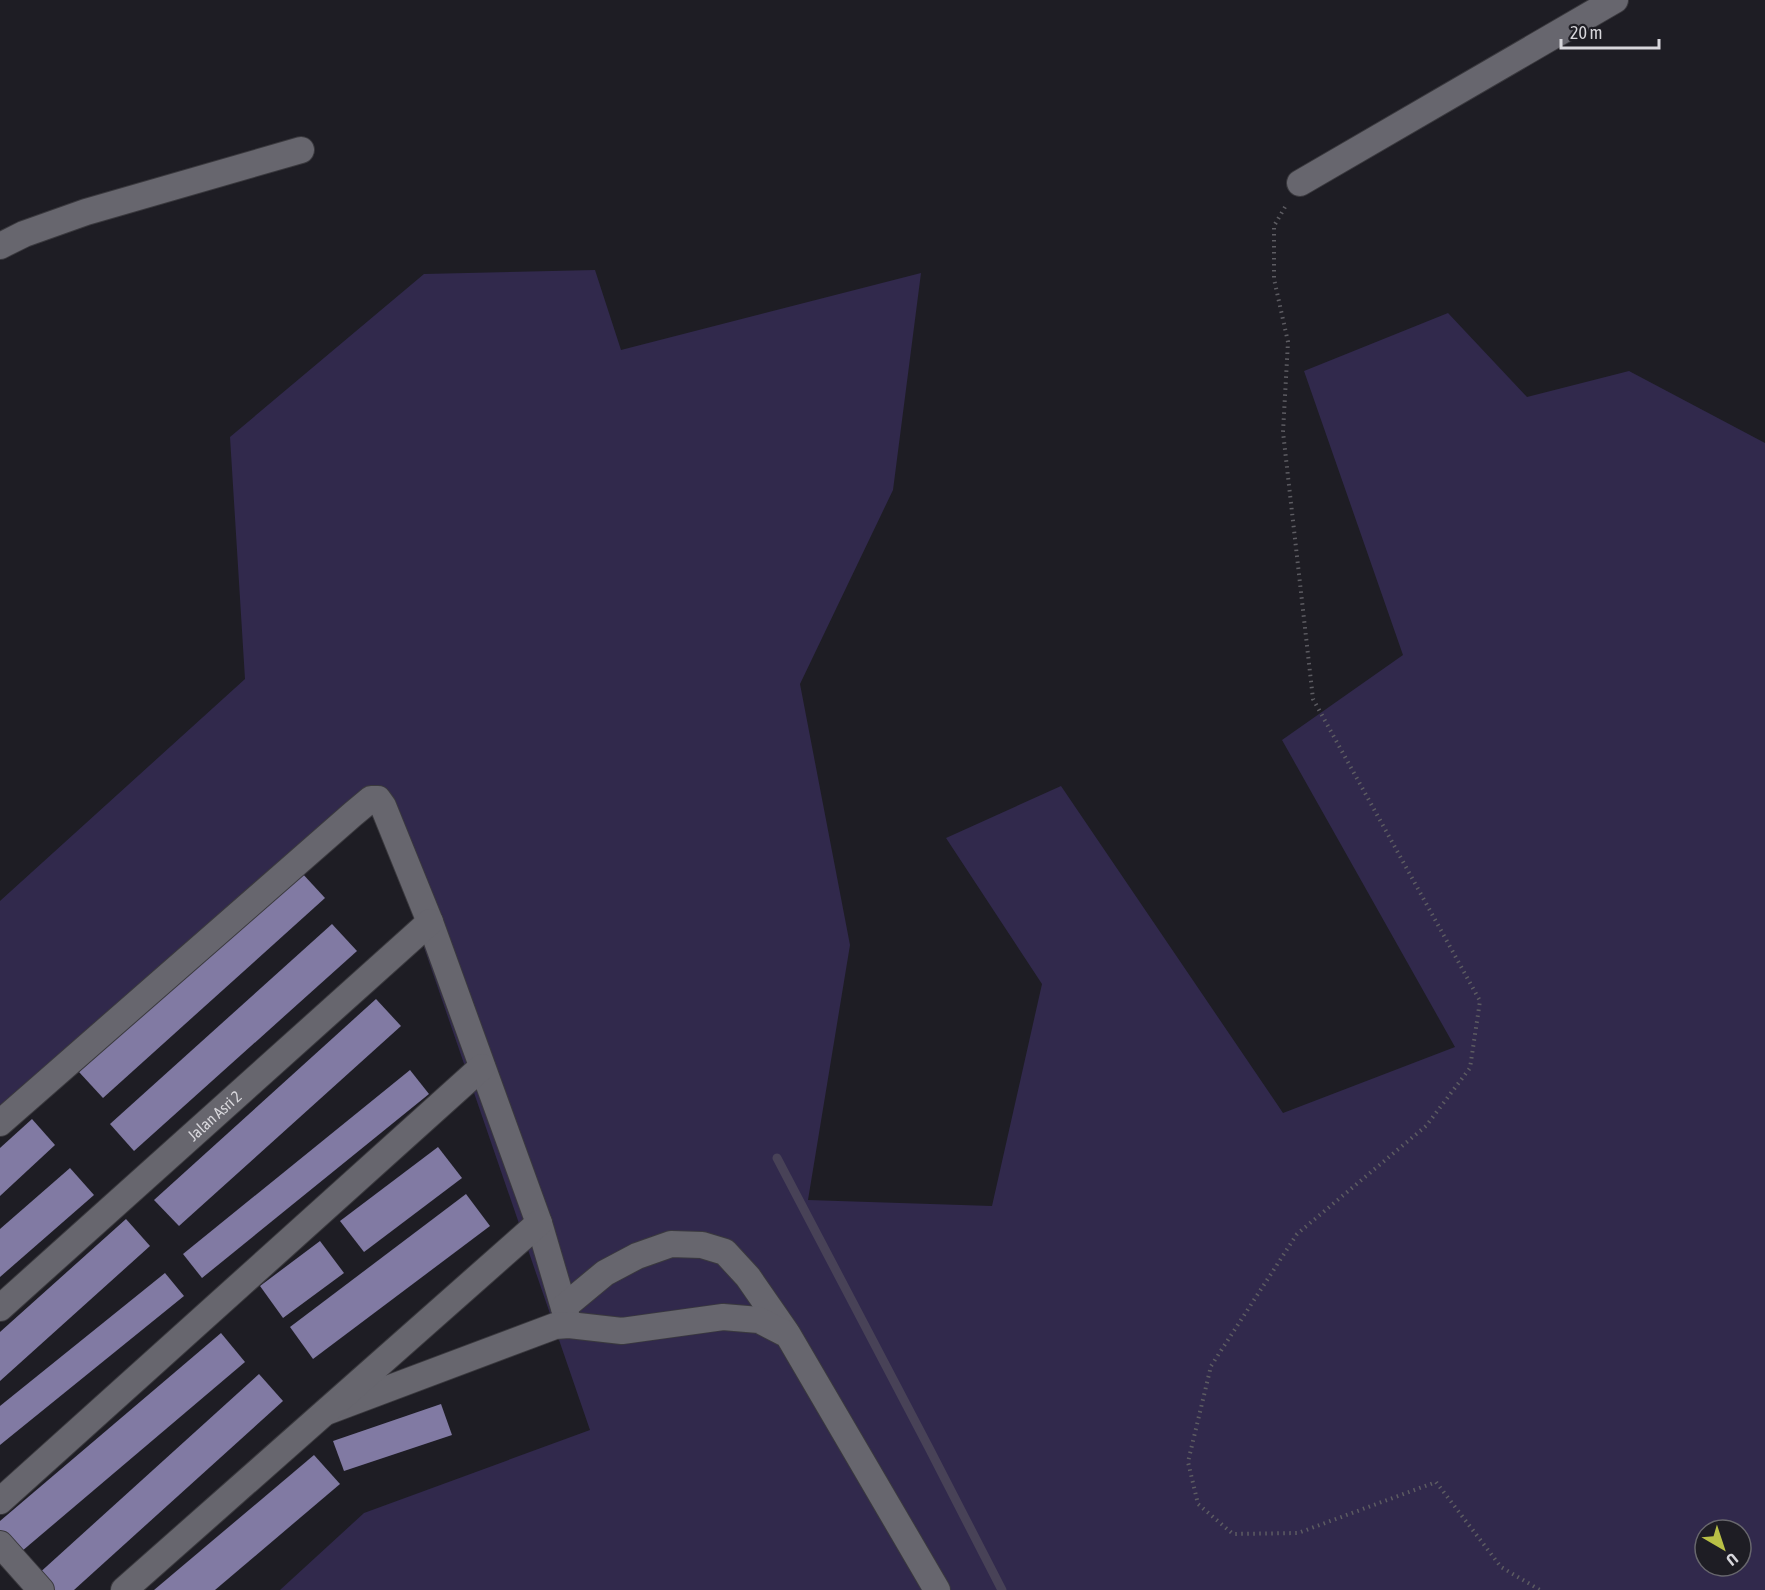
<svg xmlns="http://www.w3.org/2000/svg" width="1765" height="1590" font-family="'Asap Condensed',sans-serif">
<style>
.green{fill:#31294c;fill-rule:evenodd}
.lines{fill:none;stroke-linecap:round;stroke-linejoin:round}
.stream{stroke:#484257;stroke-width:9}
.building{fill:#817aa3}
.minor-casing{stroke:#3a393e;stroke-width:28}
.path{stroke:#5d5c62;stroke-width:4;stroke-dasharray:1.5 4.5;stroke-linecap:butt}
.minor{stroke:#67666e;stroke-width:26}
.labels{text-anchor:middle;stroke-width:6;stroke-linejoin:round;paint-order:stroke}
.street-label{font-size:16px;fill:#d7d6db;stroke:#1e1d24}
</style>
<rect width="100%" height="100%" fill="#1e1d24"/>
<path class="green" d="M595,270L621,350L921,273L893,490L800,684L850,945L808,1200L992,1206L1042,984L946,838L1061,786L1283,1113L1455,1047L1282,740L1403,655L1304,371L1448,313L1527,397L1629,371L1765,443V1590H280L364,1513L590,1430L374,802L0,1131V901L245,679L230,437L424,274ZM1705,1530H1741V1566H1705Z"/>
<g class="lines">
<polyline class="stream" points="777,1158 928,1446 1002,1590"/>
</g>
<g class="building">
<polygon points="301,872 325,898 103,1098 79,1072"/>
<polygon points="332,924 357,951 134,1151 110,1124"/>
<polygon points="376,999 401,1026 179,1226 154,1200"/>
<polygon points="410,1070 429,1094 202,1278 183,1254"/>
<polygon points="32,1119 55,1145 0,1196 0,1148"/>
<polygon points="438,1147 462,1178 364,1252 340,1221"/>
<polygon points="70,1168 94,1195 0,1277 0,1229"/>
<polygon points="466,1194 490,1226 313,1359 290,1327"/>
<polygon points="126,1219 150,1246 0,1381 0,1332"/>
<polygon points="320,1241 344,1273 283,1318 260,1286"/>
<polygon points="165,1273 184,1296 0,1445 0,1406"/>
<polygon points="221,1333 245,1362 15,1557 0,1540 0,1521"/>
<polygon points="259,1374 283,1401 74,1590 48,1590 36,1576"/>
<polygon points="441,1404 452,1435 344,1471 333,1441"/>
<polygon points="314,1455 340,1484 215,1590 154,1590"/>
</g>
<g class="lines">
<defs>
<g id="minor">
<polyline points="1300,183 1615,0"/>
<polyline points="0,246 24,234 86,212 301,150"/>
<polyline points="0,1123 353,814 371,799 378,799 383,806 430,922 539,1223 569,1325"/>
<polyline points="564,1307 605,1273 637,1256 671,1244 702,1245 725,1252 748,1277 786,1332"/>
<path id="s1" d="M0,1308L430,922"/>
<polyline points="326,1412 555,1326 569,1325 622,1331 723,1317 759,1320 788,1335 937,1590"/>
<polyline points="0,1501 482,1067"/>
<polyline points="0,1544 41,1590"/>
<polyline points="124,1590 539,1223"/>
</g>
</defs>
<use href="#minor" class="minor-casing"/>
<polyline class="path" points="1285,207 1274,226 1274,279 1288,342 1283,432 1313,699 1480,1001 1470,1068 1426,1126 1297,1234 1211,1366 1188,1462 1198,1504 1233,1534 1298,1533 1436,1482 1501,1567 1540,1590"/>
<use href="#minor" class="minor"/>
</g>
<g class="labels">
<g class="street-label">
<text dy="6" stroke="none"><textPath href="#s1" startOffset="288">Jalan Asri 2</textPath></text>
</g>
</g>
<g transform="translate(1723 1548) rotate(141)"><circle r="28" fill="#1e1d24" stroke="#68676d" stroke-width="1.5"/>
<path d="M0-4.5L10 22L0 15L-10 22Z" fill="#b9c046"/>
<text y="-9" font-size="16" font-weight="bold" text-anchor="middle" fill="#d7d6db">U</text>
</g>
<path d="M1561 39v9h98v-9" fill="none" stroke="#d7d6db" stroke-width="3"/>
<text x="1570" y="39" font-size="18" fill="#d7d6db" stroke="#1e1d24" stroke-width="4.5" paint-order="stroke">20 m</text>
</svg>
